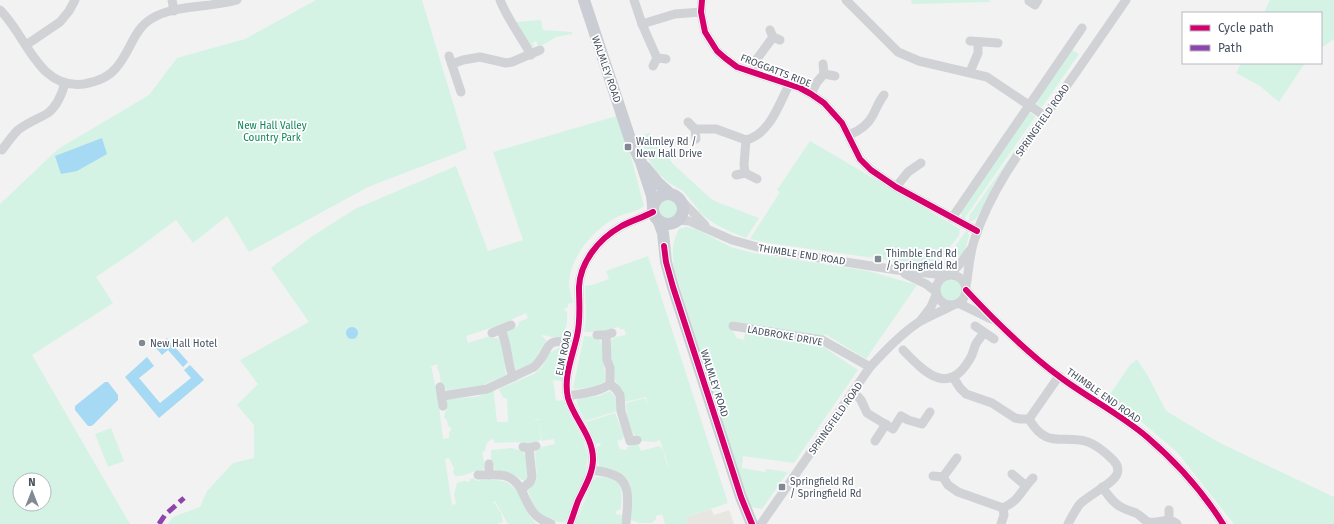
<svg xmlns="http://www.w3.org/2000/svg" width="1334" height="524" font-family="'Fira Sans',sans-serif">
<style>
.commercial{fill:#e7e6e0}
.green{fill:#d4f3e5;fill-rule:evenodd}
.water{fill:#a6d9f4}
.lines{fill:none;stroke-linecap:round;stroke-linejoin:round}
.minor{stroke:#d0d2d5;stroke-width:9}
.major{stroke:#cacdd3;stroke-width:12}
.quiet{stroke:#8e44ad;stroke-width:5;stroke-dasharray:10 5;stroke-linecap:butt}
.cycleway-casing{stroke:#fff;stroke-width:8}
.cycleway{stroke:#d6006c;stroke-width:6}
.poi-dot{fill:#828993;stroke:#fff;stroke-width:1.5}
.labels{text-anchor:middle;stroke-width:3.5;stroke-linejoin:round;paint-order:stroke}
.street-label{font-size:10px;fill:#465060;stroke:#fff}
.park-label{font-size:10px;fill:#0e855a;stroke:#fff}
.poi-label{font-size:10px;fill:#465060;stroke:#fff;text-anchor:start}
</style>
<rect width="100%" height="100%" fill="#f2f2f2"/>
<polygon class="commercial" points="711,509 714,515 729,510 734,524 688,524 686,517"/>
<g class="green">
<path d="M316,0H422L467,149L368,187L249,252L227,216L193,243L176,220L133,252L96,277L113,303L32,355L130,524H0V204L58,149L149,95L177,58L245,39ZM20,480H44V504H20Z"/>
<polygon points="911,0 989,0 991,2 912,4"/>
<polygon points="1270,0 1334,0 1334,39 1321,48 1321,13 1264,13"/>
<polygon points="541,20 543,30 572,32 572,34 556,37 541,46 540,45 538,46 536,41 532,43 534,47 532,47 516,22"/>
<polygon points="1072,50 1079,54 1042,107 1037,105 1037,100"/>
<polygon points="1241,63 1305,63 1279,102 1260,86 1236,73"/>
<polygon points="1031,113 1035,116 1035,117 964,219 962,218 961,211 1026,114"/>
<path d="M620,115L644,206C635,213 625,213 615,218C593,230 570,257 569,284C569,290 571,296 573,302L568,304V307L564,309L565,311L567,312V321L564,337H551L543,335L542,336L547,341C542,346 540,351 536,358C532,365 523,367 516,370L506,334L507,331L518,326L519,322L528,318L526,313L494,327L466,336L468,343L490,336L491,338H499L502,346L506,375L483,385L448,390C440,388 441,383 440,377C440,373 438,370 437,367L438,364L431,366L438,397L443,439L449,438V433L451,430V428L448,426L447,420L444,418L445,412L447,410L446,402L448,399L476,397L494,390V394L497,422H508L507,399L503,397L499,390L501,388L534,374L542,367L549,353L563,346L567,348L562,381L553,380L556,401L563,400L570,416L583,439L588,456L585,476L565,522C557,524 543,517 538,511C533,506 531,499 529,493L528,491L537,478L535,452L541,448V447L555,444L554,439L542,441L539,419H532L539,420L541,439L539,441L532,442L533,444L516,442L495,443L493,439C486,441 486,445 485,451L482,452L485,467L482,470C473,471 463,477 455,476L453,472L454,468L449,458L445,459L452,505L456,504L454,494L457,483L464,481L469,482L470,479L474,478L475,480L479,481L480,480C487,480 495,479 502,481C522,485 522,513 537,524H508L495,501L491,503L494,502L501,513L503,522L498,524H168L173,517L200,507L207,491L233,463L254,458V425L237,405L258,384L240,360L309,322L271,268L311,237L355,209L456,166L488,251L523,240L493,152Z"/>
<polygon points="1038,117 1038,119 993,186 977,218 973,221 968,221 970,217 969,216"/>
<path d="M649,133L673,164L710,198L717,202L759,218L746,238C728,231 712,224 698,211L699,210L683,191L669,183L657,172L647,157L640,136Z"/>
<polygon points="810,141 960,229 959,235 937,265 916,264 769,243 750,239 780,192 777,190"/>
<circle cx="668" cy="209" r="11"/>
<path d="M687,227L696,229L731,247L753,253L868,271L917,285L866,359L825,334L824,336L732,321L731,328L737,338L744,340L745,332L819,345L828,349V350L858,370L794,463L743,456L742,468L765,472L767,469L788,472L762,509L751,507L715,402L674,268C672,253 672,242 679,229Z"/>
<polygon points="967,230 969,236 963,257 960,262 956,245"/>
<path d="M648,256L728,503L686,517L688,524H665L662,514L656,516V519L652,523H637V522L631,520C628,503 639,484 619,472C613,468 605,470 599,466L597,447L601,445L600,443L596,444L586,422L615,413L624,435L623,439L617,441L620,449L627,450V447L638,444L641,451L659,446L662,448L667,465L664,467L668,465L660,440L655,442L641,441L639,435H634C629,428 626,412 626,403L645,398L648,404L646,397L625,402C625,393 620,390 616,382C613,377 610,347 611,340L615,337L626,335L624,329L621,330L619,327L603,331L596,330L595,332H584L586,317L585,286L592,285L609,279L606,271Z"/>
<circle cx="951" cy="290" r="11"/>
<polygon points="584,336 596,337 600,340 602,346 605,376 605,381 595,387 575,389 573,388"/>
<polygon points="1137,359 1148,376 1166,411 1220,443 1334,497 1334,524 1234,524 1177,452 1136,417 1108,397 1130,365"/>
<polygon points="610,391 615,397 617,411 585,421 577,405 577,400 580,398 599,396"/>
<polygon points="111,428 124,461 108,467 95,434"/>
<polygon points="512,448 522,451 526,456 528,475 526,479 524,481 509,472 495,470 493,461 491,461 491,450"/>
<path d="M596,477C622,477 623,486 621,509L616,511V514L622,515L621,524H575L592,483Z"/>
</g>
<g class="water">
<polygon points="102,138 107,154 77,171 61,174 55,156"/>
<circle cx="352" cy="333" r="6"/>
<polygon points="167,338 188,362 183,367 168,350 162,355 156,348"/>
<polygon points="147,357 154,366 139,378 160,403 191,378 184,370 190,365 204,380 159,418 125,377"/>
<polygon points="105,382 108,382 118,395 118,400 93,425 91,426 88,426 75,410 75,406"/>
</g>
<g class="lines">
<g class="minor">
<polyline points="172,0 174,11"/>
<path d="M500,0C508,20 521,36 531,55"/>
<polyline points="634,0 642,24 657,58"/>
<polyline points="702,0 701,12 705,32 717,51 725,58 737,67 800,88 811,94 824,103 842,123 860,159 871,170 896,187 977,231"/>
<polyline points="846,0 898,52 919,61 987,77 1045,116"/>
<polyline points="1029,1 1035,5 1038,0"/>
<path d="M0,10C27,36 38,90 84,84C96,82 108,78 116,68C130,53 133,30 151,19C175,4 211,8 237,0"/>
<polyline points="642,24 675,14 701,12"/>
<polyline points="770,30 773,37 780,40"/>
<polyline points="970,41 998,43"/>
<polyline points="26,45 60,22 69,11 75,0"/>
<polyline points="449,56 461,92"/>
<polyline points="452,64 463,60 480,57 506,63 512,62 540,50"/>
<polyline points="653,66 657,58 666,59"/>
<polyline points="753,72 757,59 773,37"/>
<polyline points="970,72 978,53 978,42"/>
<polyline points="824,74 835,76"/>
<polyline points="811,94 817,82 824,74 823,64"/>
<polyline points="688,122 695,129 696,139"/>
<path d="M695,129H716L746,140C770,134 779,104 789,85"/>
<path d="M849,135C859,131 868,125 873,115C877,107 879,101 884,95"/>
<path d="M2,150C7,143 12,136 18,130C27,123 38,119 48,113C57,106 62,94 65,83"/>
<polyline points="745,173 744,164 746,140"/>
<polyline points="736,175 745,173 757,179"/>
<polyline points="896,187 908,172 921,163"/>
<polyline points="680,199 705,225"/>
<polyline points="952,218 1082,28"/>
<polyline points="679,220 689,221 732,240 768,250 897,270 945,275"/>
<polyline points="905,274 926,284 935,291"/>
<polyline points="950,274 960,264 971,249"/>
<circle cx="951" cy="290" r="15"/>
<path d="M966,286C969,271 969,254 975,238C991,189 1023,147 1053,105C1078,70 1102,35 1126,0"/>
<path d="M966,290C995,321 1025,351 1060,377C1088,398 1120,414 1147,437C1176,462 1203,492 1223,524"/>
<polyline points="958,303 991,319"/>
<polyline points="921,320 931,307 936,295"/>
<polyline points="733,326 822,340 870,367"/>
<polyline points="975,326 994,339"/>
<path d="M501,330C508,345 507,362 513,377"/>
<polyline points="492,333 511,325"/>
<polyline points="597,335 606,335 612,333"/>
<path d="M903,350C926,374 950,398 972,355C973,352 974,349 975,346C977,341 981,337 984,333"/>
<polyline points="953,377 960,388 966,394 992,403 1015,418 1020,419 1029,419 1059,376"/>
<polyline points="610,384 616,389 620,395 621,411 630,441 637,440"/>
<polyline points="440,387 443,406"/>
<polyline points="853,391 861,400 867,413 893,429 901,416 908,420 922,424 930,412"/>
<path d="M442,396L487,389L534,367C552,351 541,335 575,344"/>
<path d="M568,396C582,393 598,393 610,384V368L607,360L606,335"/>
<path d="M1029,419C1047,450 1062,434 1088,442C1097,445 1107,454 1113,460C1117,464 1119,469 1117,474C1113,484 1087,496 1079,505C1075,511 1071,518 1068,524"/>
<polyline points="875,441 886,424"/>
<polyline points="523,447 529,448 536,446"/>
<polyline points="489,464 489,475"/>
<path d="M592,470C599,471 607,472 614,475C633,482 627,508 626,524"/>
<polyline points="1012,474 1025,485"/>
<path d="M478,475C486,475 497,474 506,476C523,482 523,500 533,512C537,518 544,521 551,524"/>
<polyline points="933,476 943,477 957,458"/>
<polyline points="943,477 948,485 958,492 1003,508"/>
<path d="M1102,487C1108,495 1113,503 1121,507C1126,510 1131,511 1136,513C1140,515 1144,520 1148,522C1158,524 1169,516 1177,524"/>
<polyline points="522,489 530,482 532,477 529,448"/>
<path d="M1003,508C1008,505 1013,503 1017,498C1023,491 1026,485 1033,478"/>
<polyline points="1169,510 1169,520"/>
<path d="M570,524C573,516 575,509 578,501C584,488 593,474 593,459C593,436 574,419 568,398C563,377 573,355 577,336C581,319 579,304 579,287C580,262 599,239 620,227C630,221 642,218 653,212"/>
<path d="M761,524L870,367C885,351 901,334 919,322C930,316 942,311 953,305"/>
<polyline points="1001,524 1004,515 1003,508"/>
</g>
<g class="major">
<polyline points="584,0 630,139 641,162 652,196 653,206"/>
<polyline points="645,167 658,183 669,193"/>
<circle cx="668" cy="209" r="15"/>
<polyline points="659,222 663,233 666,262 673,287 741,497 752,524"/>
</g>
<polyline class="quiet" points="159,524 165,515 184,498"/>
<defs>
<g id="cycleway">
<polyline points="702,0 701,12 705,32 717,51 725,58 737,67 800,88 811,94 824,103 842,123 860,159 871,170 896,187 977,231"/>
<polyline points="664,246 666,262 673,287 741,497 752,524"/>
<path d="M966,290C995,321 1025,351 1060,377C1088,398 1120,414 1147,437C1176,462 1203,492 1223,524"/>
<path d="M570,524C573,516 575,509 578,501C584,488 593,474 593,459C593,436 574,419 568,398C563,377 573,355 577,336C581,319 579,304 579,287C580,262 599,239 620,227C630,221 642,218 653,212"/>
</g>
</defs>
<use href="#cycleway" class="cycleway-casing"/>
<use href="#cycleway" class="cycleway"/>
</g>
<g class="poi-dot">
<rect x="624" y="143" width="8" height="8" rx="2"/>
<rect x="874" y="255" width="8" height="8" rx="2"/>
<circle cx="142" cy="343" r="4"/>
<rect x="778" y="483" width="8" height="8" rx="2"/>
</g>
<g class="labels">
<g class="street-label">
<text transform="translate(607 69) rotate(71)" y="4">WALMLEY ROAD</text>
<text transform="translate(776 70) rotate(21)" y="4">FROGGATTS RIDE</text>
<text transform="translate(1042 120) rotate(-55)" y="4">SPRINGFIELD ROAD</text>
<text transform="translate(802 254) rotate(9)" y="4">THIMBLE END ROAD</text>
<text transform="translate(785 335) rotate(10)" y="4">LADBROKE DRIVE</text>
<text transform="translate(563 353) rotate(-78)" y="4">ELM ROAD</text>
<text transform="translate(715 383) rotate(72)" y="4">WALMLEY ROAD</text>
<text transform="translate(1104 395) rotate(35)" y="4">THIMBLE END ROAD</text>
<text transform="translate(835 418) rotate(-55)" y="4">SPRINGFIELD ROAD</text>
</g>
<g class="park-label">
<text x="272" y="129">New Hall Valley<tspan x="272" dy="12">Country Park</tspan></text>
</g>
<g class="poi-label">
<text x="636" y="145">Walmley Rd /<tspan x="636" dy="12">New Hall Drive</tspan></text>
<text x="886" y="257">Thimble End Rd<tspan x="886" dy="12">/ Springfield Rd</tspan></text>
<text x="150" y="347">New Hall Hotel</text>
<text x="790" y="485">Springfield Rd<tspan x="790" dy="12">/ Springfield Rd</tspan></text>
</g>
</g>
<rect x="1182" y="12" width="140" height="52" fill="#ffffff" stroke="#b5b9bf"/>
<rect x="1190" y="25" width="20" height="6" fill="#d6006c" stroke="#b5b9bf"/>
<text x="1218" y="32" font-size="12" fill="#465060">Cycle path</text>
<rect x="1190" y="45" width="20" height="6" fill="#8e44ad" stroke="#b5b9bf"/>
<text x="1218" y="52" font-size="12" fill="#465060">Path</text>
<g transform="translate(32 492)"><circle r="19" fill="#ffffff" stroke="#b5b9bf"/>
<path d="M0-3L7 15L0 10L-7 15Z" fill="#828993"/>
<text y="-6" font-size="11" font-weight="bold" text-anchor="middle" fill="#465060">N</text>
</g>
</svg>
